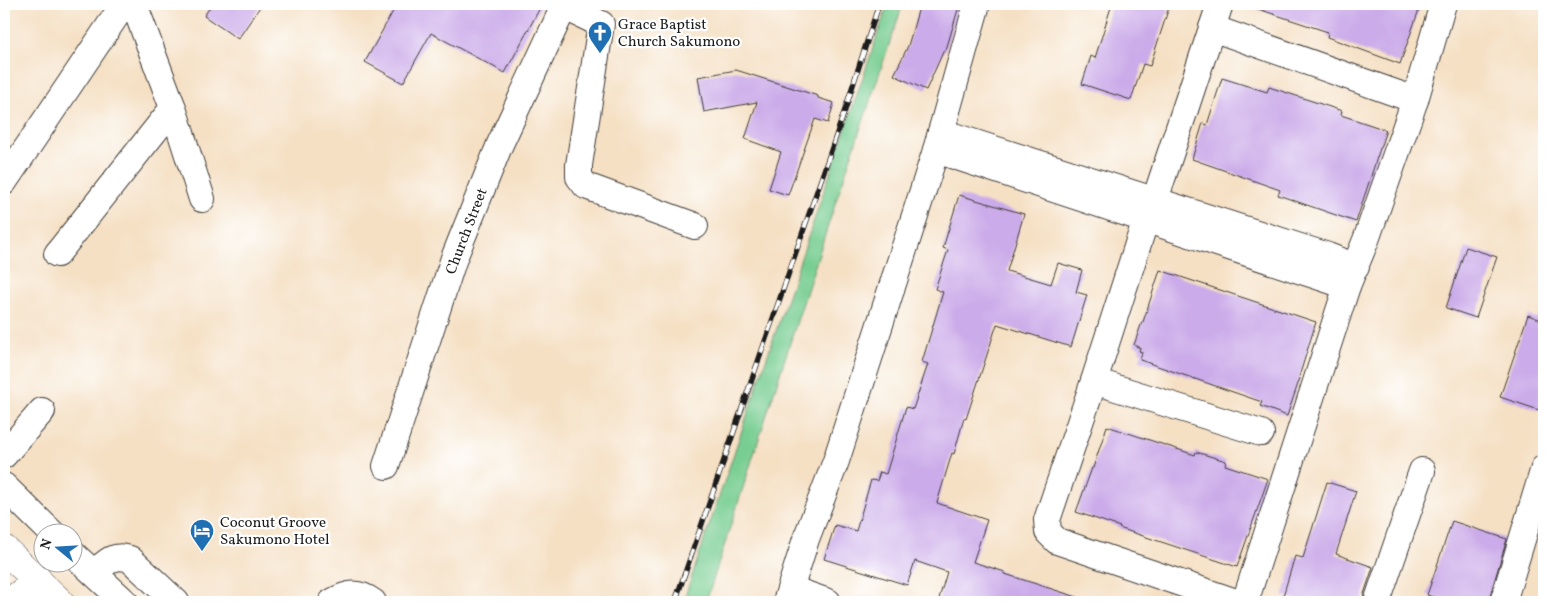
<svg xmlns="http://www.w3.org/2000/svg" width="1548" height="606" font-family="Vollkorn,serif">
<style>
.green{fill:#78ce92;stroke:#4a7557}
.building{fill:#cbabe9}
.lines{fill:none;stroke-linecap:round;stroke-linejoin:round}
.minor-casing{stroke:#3d3935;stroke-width:28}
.major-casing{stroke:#3d3935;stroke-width:29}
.minor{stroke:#fff;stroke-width:26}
.major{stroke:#fff;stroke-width:28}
.rail-casing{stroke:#1c1c1c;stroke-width:5.5}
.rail{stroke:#fff;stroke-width:4;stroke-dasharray:11;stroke-linecap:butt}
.labels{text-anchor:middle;stroke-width:4.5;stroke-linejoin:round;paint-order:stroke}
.poi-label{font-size:15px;fill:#1c1c1c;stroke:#fff;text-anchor:start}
.street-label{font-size:15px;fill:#1c1c1c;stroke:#fff}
</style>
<rect width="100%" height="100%" fill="#fff"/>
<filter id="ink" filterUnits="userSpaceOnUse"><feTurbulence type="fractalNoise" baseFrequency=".02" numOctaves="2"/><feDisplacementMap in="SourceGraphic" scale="10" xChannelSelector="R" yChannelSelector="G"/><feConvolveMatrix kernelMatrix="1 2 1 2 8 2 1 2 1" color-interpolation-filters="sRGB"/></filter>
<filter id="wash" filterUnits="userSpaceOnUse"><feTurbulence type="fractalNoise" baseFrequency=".0096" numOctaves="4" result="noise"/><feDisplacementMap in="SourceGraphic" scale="20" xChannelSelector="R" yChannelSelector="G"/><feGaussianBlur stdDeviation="1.12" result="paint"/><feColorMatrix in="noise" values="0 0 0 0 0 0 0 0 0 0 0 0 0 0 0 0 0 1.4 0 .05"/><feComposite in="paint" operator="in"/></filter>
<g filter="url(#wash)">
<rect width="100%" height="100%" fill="#f5e0c4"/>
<polygon class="green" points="888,4 903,4 837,198 706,602 683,602"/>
<g id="blocks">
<g class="building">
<polygon points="212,4 262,4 238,39 204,16"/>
<polygon points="397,4 542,4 505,73 431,33 403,83 365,62"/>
<polygon points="920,4 950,4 959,6 946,50 944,50 926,90 894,75 908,46"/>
<polygon points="1112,4 1170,4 1150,66 1143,64 1131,100 1082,84 1091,56 1095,58"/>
<polygon points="1253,4 1421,4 1400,64 1327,37 1328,32 1252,7"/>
<polygon points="736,70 818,96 818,98 834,103 828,123 815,119 788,195 769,189 781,152 745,139 757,102 704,112 698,77"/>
<polygon points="1222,78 1267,92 1269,87 1315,102 1342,111 1341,115 1386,130 1356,222 1278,195 1280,190 1192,159 1203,123 1207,125"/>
<polygon points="959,195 1024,214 1007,271 1051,284 1058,263 1082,270 1076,292 1087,295 1071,347 997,324 966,419 964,418 954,454 952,453 937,503 987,520 973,562 1005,572 1005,574 1083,599 1082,602 938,602 947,572 915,561 907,585 824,559 835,525 856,531 871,480 877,481 880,472 886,474 906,407 913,409 928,364 922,362 943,292 935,289 948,250 943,248"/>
<polygon points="1466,247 1497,257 1476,318 1446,308"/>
<polygon points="1160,270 1316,322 1299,377 1300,378 1287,416 1260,406 1262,402 1140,360 1142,352 1139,351 1140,348 1134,345 1142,322 1143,322"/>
<polygon points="1528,315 1544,321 1544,394 1539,410 1500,397"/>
<polygon points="1107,426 1195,455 1196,452 1226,461 1225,465 1268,479 1237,567 1119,528 1120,527 1076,512 1092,468 1093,468"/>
<polygon points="1327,482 1356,491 1336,554 1373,567 1363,597 1362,602 1307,602 1283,596 1295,556 1303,558"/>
<polygon points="1452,521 1507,539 1488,602 1439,602 1440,599 1427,595"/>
</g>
</g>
</g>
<g filter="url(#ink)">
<use href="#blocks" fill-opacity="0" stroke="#3d3935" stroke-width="1"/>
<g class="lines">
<defs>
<g id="minor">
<polyline points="134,4 173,108 202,199"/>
<polyline points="1220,4 1155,200 1146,219 1094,381 1047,520 1048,532 1057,541 1236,602"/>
<polyline points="563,6 601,24 579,165 579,177 586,186 695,226"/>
<polyline points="1212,28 1415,100"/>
<polyline points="941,132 1328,256 1356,267"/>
<polyline points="936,150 1347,286"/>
<polyline points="4,182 124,4"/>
<polyline points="57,254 173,108"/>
<polyline points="1094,381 1261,433"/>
<polyline points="4,455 42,411"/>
<polyline points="386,466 454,258 500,144 565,4"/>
<polyline points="4,486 53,534"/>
<polyline points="72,553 125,602"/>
<path d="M94,573C106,563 113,553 130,559L176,602"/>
<polyline points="791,589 828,602"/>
<path d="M332,602C348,593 358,591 373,602"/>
<polyline points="786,602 806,539 836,461 936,150 977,4"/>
<polyline points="1245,602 1347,286 1366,240 1415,100 1443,4"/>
<polyline points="1377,602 1422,471"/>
<polyline points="1503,602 1544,468"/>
</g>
<g id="major">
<polyline points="4,549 60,602"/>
<polyline points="10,602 38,580"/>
</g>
</defs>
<use href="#minor" class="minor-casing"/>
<use href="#major" class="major-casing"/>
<use href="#minor" class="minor"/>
<use href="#major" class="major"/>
<defs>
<polyline id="rail" points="675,602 845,110 879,4"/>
</defs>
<use href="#rail" class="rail-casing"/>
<use href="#rail" class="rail"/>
</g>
</g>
<defs>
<symbol id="church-pin" viewBox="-11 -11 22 30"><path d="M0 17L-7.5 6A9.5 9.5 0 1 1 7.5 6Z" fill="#1f6fb2" stroke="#fff"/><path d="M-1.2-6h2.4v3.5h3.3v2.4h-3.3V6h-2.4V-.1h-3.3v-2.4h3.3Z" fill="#fff"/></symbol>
<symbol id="hotel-pin" viewBox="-11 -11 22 30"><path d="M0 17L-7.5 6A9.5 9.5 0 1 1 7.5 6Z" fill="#1f6fb2" stroke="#fff"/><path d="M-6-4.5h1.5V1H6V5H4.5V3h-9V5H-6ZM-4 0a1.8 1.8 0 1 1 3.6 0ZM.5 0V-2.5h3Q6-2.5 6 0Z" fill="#fff"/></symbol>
</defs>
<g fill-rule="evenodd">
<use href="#church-pin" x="586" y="19" width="28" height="38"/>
<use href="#hotel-pin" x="188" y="517" width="28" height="38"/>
</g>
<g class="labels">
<g class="poi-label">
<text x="618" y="29">Grace Baptist<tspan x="618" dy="17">Church Sakumono</tspan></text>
<text x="220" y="527">Coconut Groove<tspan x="220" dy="17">Sakumono Hotel</tspan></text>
</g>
<g class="street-label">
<text transform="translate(466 231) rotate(-69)" y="5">Church Street</text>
</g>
</g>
<rect width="1548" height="606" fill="none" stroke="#fff" stroke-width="20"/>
<g transform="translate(58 548) rotate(288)"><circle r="24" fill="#ffffff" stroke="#a4a4a4"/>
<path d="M0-4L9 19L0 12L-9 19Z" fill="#1f6fb2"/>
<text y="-8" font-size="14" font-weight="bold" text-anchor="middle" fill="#1c1c1c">N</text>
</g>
</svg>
